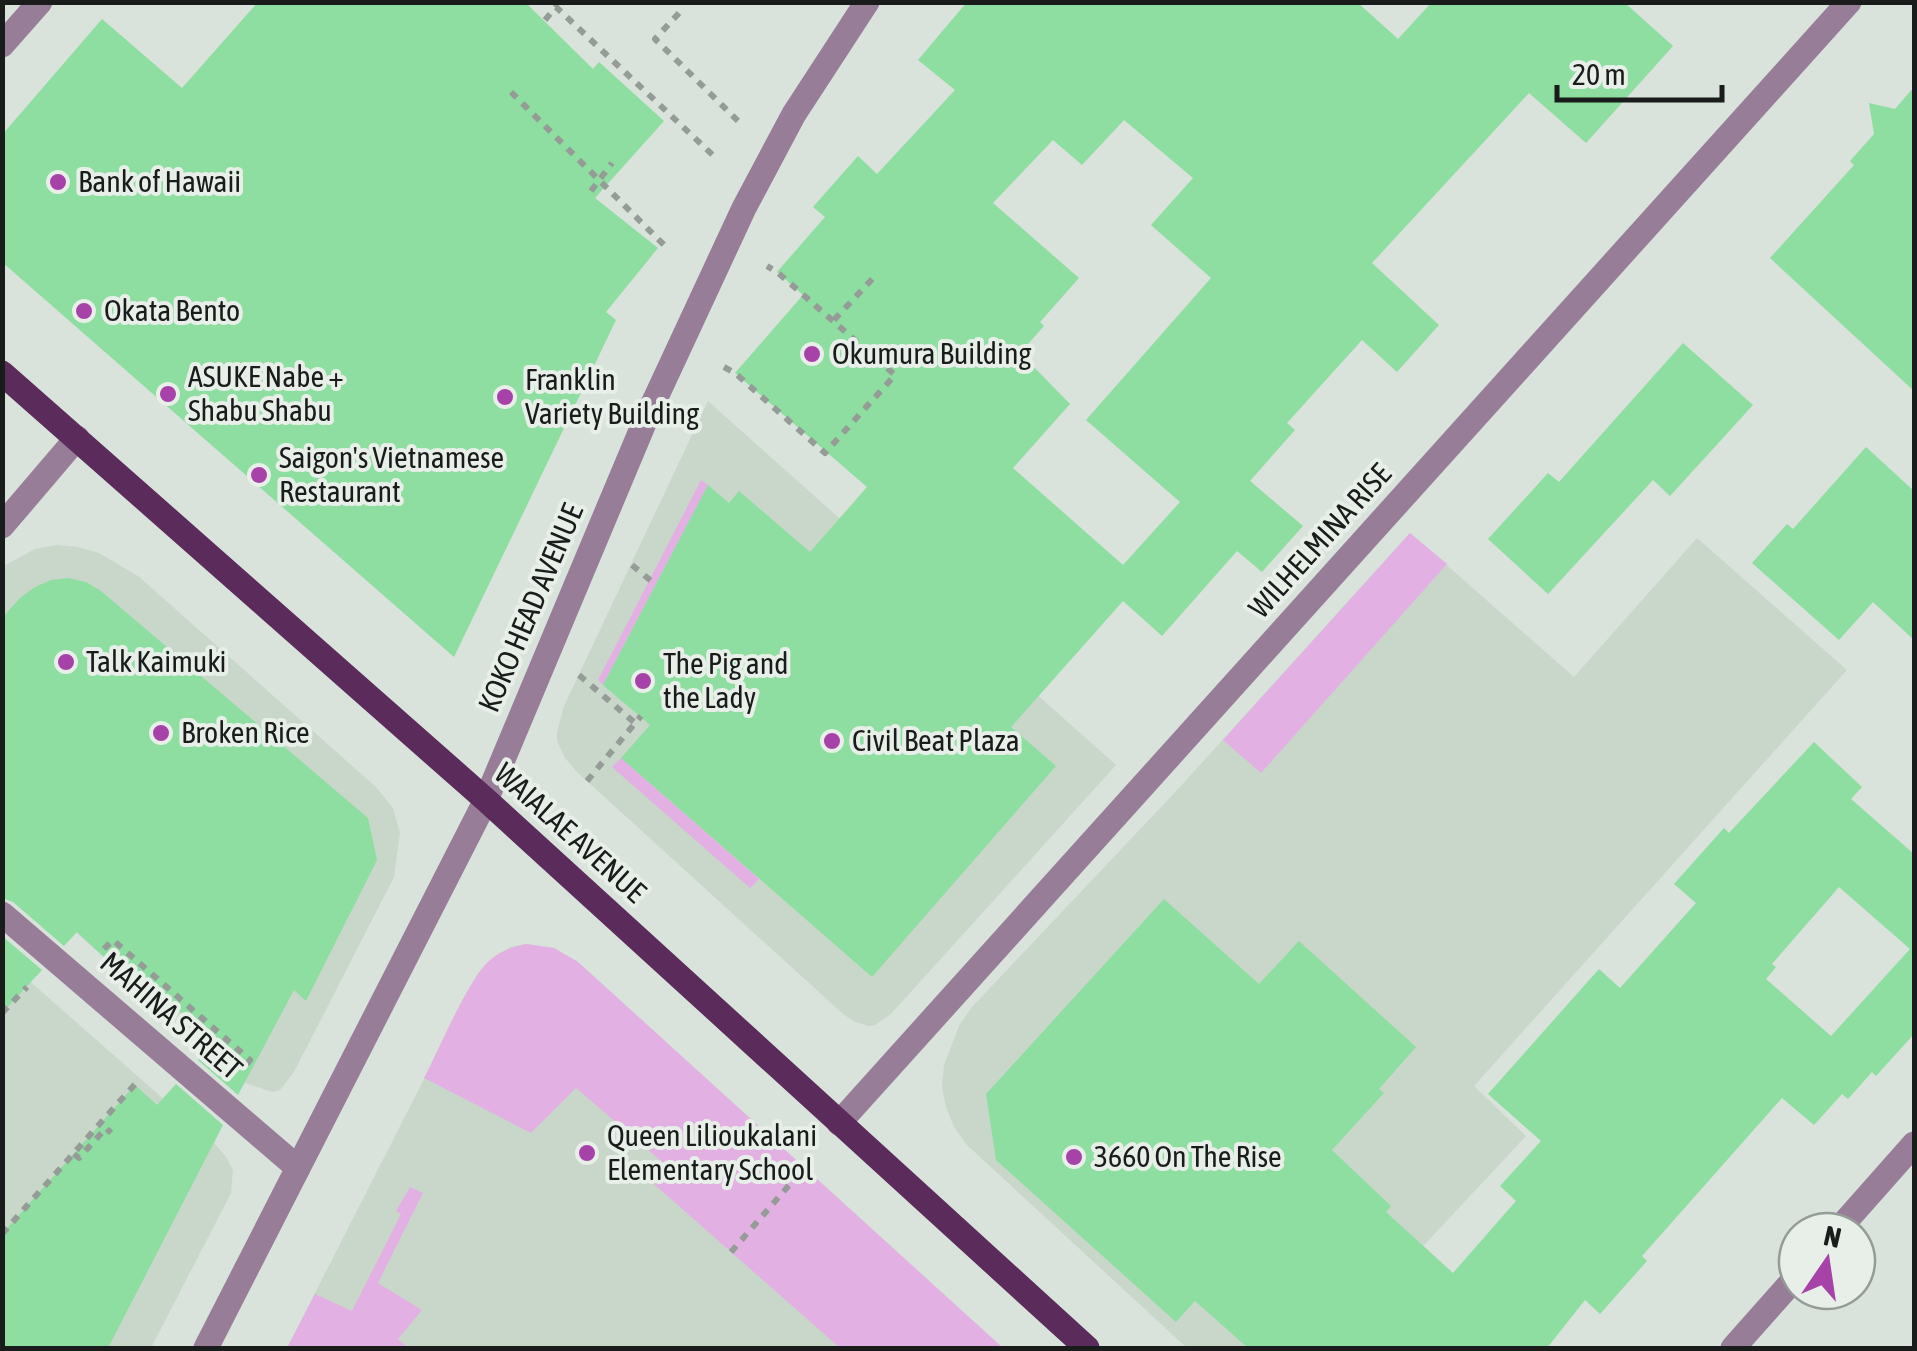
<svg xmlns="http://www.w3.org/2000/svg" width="1917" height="1351" font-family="'Asap Condensed',sans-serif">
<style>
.built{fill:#c9d7cb}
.green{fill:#e3b0e3}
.building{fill:#8edda1;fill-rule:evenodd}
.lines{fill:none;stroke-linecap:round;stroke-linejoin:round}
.path{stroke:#959c97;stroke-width:6;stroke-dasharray:8 8;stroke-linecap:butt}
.minor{stroke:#987d98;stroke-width:25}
.major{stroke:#5a2b5b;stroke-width:25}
.poi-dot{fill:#a642a8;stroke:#e7efe8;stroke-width:4}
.labels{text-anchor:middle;stroke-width:8;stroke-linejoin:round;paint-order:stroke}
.poi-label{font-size:30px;fill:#191c1a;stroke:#e7efe8;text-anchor:start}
.street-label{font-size:30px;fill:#191c1a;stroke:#e7efe8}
</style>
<rect width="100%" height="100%" fill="#d9e2db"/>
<g class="built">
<polygon points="708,401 1116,765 891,1014 875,1025 869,1026 855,1022 843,1014 577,772 565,758 557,741 557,732 564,706"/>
<polygon points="1410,533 1574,677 1697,538 1847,670 1474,1086 1526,1136 1328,1348 1187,1348 967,1145 954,1127 946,1107 942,1087 944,1065 959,1026 972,1007 1179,788"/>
<polygon points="57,545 78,547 99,553 138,576 376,787 393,808 400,833 394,877 294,1072 280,1090 272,1092 246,1083 3,868 2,567 35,549"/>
<polygon points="526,944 554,948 578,962 1003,1348 287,1348 478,973 498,954 511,947"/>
<polygon points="2,957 216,1145 226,1157 233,1170 231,1193 151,1348 3,1348"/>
</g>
<g class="green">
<polygon points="701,480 708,485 603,685 598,680"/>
<polygon points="1410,533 1447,564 1261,773 1223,740"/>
<polygon points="621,758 759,879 750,888 612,767"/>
<path d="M526,944L554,948L578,962L1003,1348H840L647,1178L661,1161L576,1088L531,1133L424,1078C439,1050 468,979 490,960C501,951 512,947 526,944Z"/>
<polygon points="410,1187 423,1193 378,1283 422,1310 398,1339 408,1348 287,1348 315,1294 352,1311 401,1214 396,1211"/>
</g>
<g class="building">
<polygon points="258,2 525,2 593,69 599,62 664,121 595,198 658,248 606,312 616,320 454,657 2,262 2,135 102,19 182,88"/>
<path d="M967,2H1357L1398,39L1432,2H1624L1673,46L1586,143L1529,93L1372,263L1439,325L1397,372L1362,340L1287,423L1295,430L1250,481L1303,526L1262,572L1237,551L1162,636L1123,601L1011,727L1056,766L872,977L621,758L650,725L603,685L708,485L729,503L739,491L810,552L867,487L735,373L803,295L777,272L825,217L813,207L858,156L877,174L955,90L918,60ZM1124,120L1193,178L1151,225L1211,278L1086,420L1180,502L1123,565L1013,468L1070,404L1020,353L1044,326L1040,322L1079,278L993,203L1053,140L1082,165Z"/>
<polygon points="1914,87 1914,391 1770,258 1854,165 1850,161 1874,134 1869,103 1895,109"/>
<polygon points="1683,343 1753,405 1670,496 1653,480 1548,594 1488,539 1548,473 1559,482"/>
<polygon points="1866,447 1914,491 1914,640 1873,602 1839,640 1752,563 1787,524 1793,529"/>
<polygon points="68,578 86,582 101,591 368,818 377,860 306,1001 294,990 238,1095 198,1060 215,1042 112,953 106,959 77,932 64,946 13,902 2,898 2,618 20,598 35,587 51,580"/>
<path d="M1814,742L1862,787L1851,799L1914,854V1034L1876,1076L1872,1072L1848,1099L1842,1094L1814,1125L1782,1098L1642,1256L1647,1261L1600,1314L1585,1300L1547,1348H1248L1195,1301L1176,1322L996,1160L986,1094L1164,899L1259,984L1299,941L1416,1047L1379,1089L1384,1093L1332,1150L1391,1206L1386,1212L1453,1273L1516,1201L1500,1186L1541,1141L1488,1094L1599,969L1620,988L1696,903L1674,884L1724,828L1729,833ZM1839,887L1910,949L1831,1036L1766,979L1776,967L1772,964Z"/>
<polygon points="2,936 42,970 2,1013"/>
<polygon points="176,1084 223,1125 108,1348 2,1348 2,1234 135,1085 157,1105"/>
</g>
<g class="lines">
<g class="path">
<polyline points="679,13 655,39 739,122"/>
<polyline points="545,20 556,7 718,160"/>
<polyline points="511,92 667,248"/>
<polyline points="591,191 612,163"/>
<polyline points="834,320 874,277"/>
<polyline points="724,367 735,373 825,453 895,375 777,272 767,266"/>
<polyline points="632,565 656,585"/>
<polyline points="579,675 635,723"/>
<polyline points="587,781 641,716"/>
<polyline points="104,949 113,940 250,1060 243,1069"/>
<polyline points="2,1013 27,987"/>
<polyline points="74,1154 79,1158 106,1128 111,1133"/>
<polyline points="2,1234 136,1083"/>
<polyline points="731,1252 804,1168"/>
</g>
<g class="minor">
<polyline points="2,45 40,2"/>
<polyline points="2,526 77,438"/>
<polyline points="2,914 298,1168"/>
<polyline points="839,1123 1849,2"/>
<polyline points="1837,1231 1914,1144"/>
<polyline points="206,1348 486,800 645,421 744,208 794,114 867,2"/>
<polyline points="1733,1348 1797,1276"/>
</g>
<polyline class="major" points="2,373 486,800 1087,1348"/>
</g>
<g class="poi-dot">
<circle cx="58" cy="182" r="10"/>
<circle cx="84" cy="311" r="10"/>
<circle cx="812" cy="354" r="10"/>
<circle cx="168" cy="394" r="10"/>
<circle cx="505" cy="397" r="10"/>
<circle cx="259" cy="475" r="10"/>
<circle cx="66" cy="662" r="10"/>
<circle cx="643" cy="681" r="10"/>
<circle cx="161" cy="733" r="10"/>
<circle cx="832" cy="741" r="10"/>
<circle cx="587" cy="1153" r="10"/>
<circle cx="1074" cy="1157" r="10"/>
</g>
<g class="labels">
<g class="poi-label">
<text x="78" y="192">Bank of Hawaii</text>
<text x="104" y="321">Okata Bento</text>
<text x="832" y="364">Okumura Building</text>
<text x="188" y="387">ASUKE Nabe +<tspan x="188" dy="34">Shabu Shabu</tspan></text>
<text x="525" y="390">Franklin<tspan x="525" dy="34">Variety Building</tspan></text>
<text x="279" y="468">Saigon's Vietnamese<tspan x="279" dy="34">Restaurant</tspan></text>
<text x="86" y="672">Talk Kaimuki</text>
<text x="663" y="674">The Pig and<tspan x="663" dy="34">the Lady</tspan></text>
<text x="181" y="743">Broken Rice</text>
<text x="852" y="751">Civil Beat Plaza</text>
<text x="607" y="1146">Queen Lilioukalani<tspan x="607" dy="34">Elementary School</tspan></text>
<text x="1094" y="1167">3660 On The Rise</text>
</g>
<g class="street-label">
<text transform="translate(1320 541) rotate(-48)" y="10">WILHELMINA RISE</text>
<text transform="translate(531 608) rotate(-67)" y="10">KOKO HEAD AVENUE</text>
<text transform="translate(570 833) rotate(42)" y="10">WAIALAE AVENUE</text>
<text transform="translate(171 1016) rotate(41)" y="10">MAHINA STREET</text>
</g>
</g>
<rect width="1917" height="1351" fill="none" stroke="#191c1a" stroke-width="10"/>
<g transform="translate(1827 1261) rotate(13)"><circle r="48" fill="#e7efe8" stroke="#959b96" stroke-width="2.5"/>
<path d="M0-8L18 38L0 25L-18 38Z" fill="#a642a8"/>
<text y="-15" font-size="28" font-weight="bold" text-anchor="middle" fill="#191c1a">N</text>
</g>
<path d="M1557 85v15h165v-15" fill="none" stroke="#191c1a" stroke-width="5"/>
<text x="1572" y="85" font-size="30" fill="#191c1a" stroke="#e7efe8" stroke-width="8" paint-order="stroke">20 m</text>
</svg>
